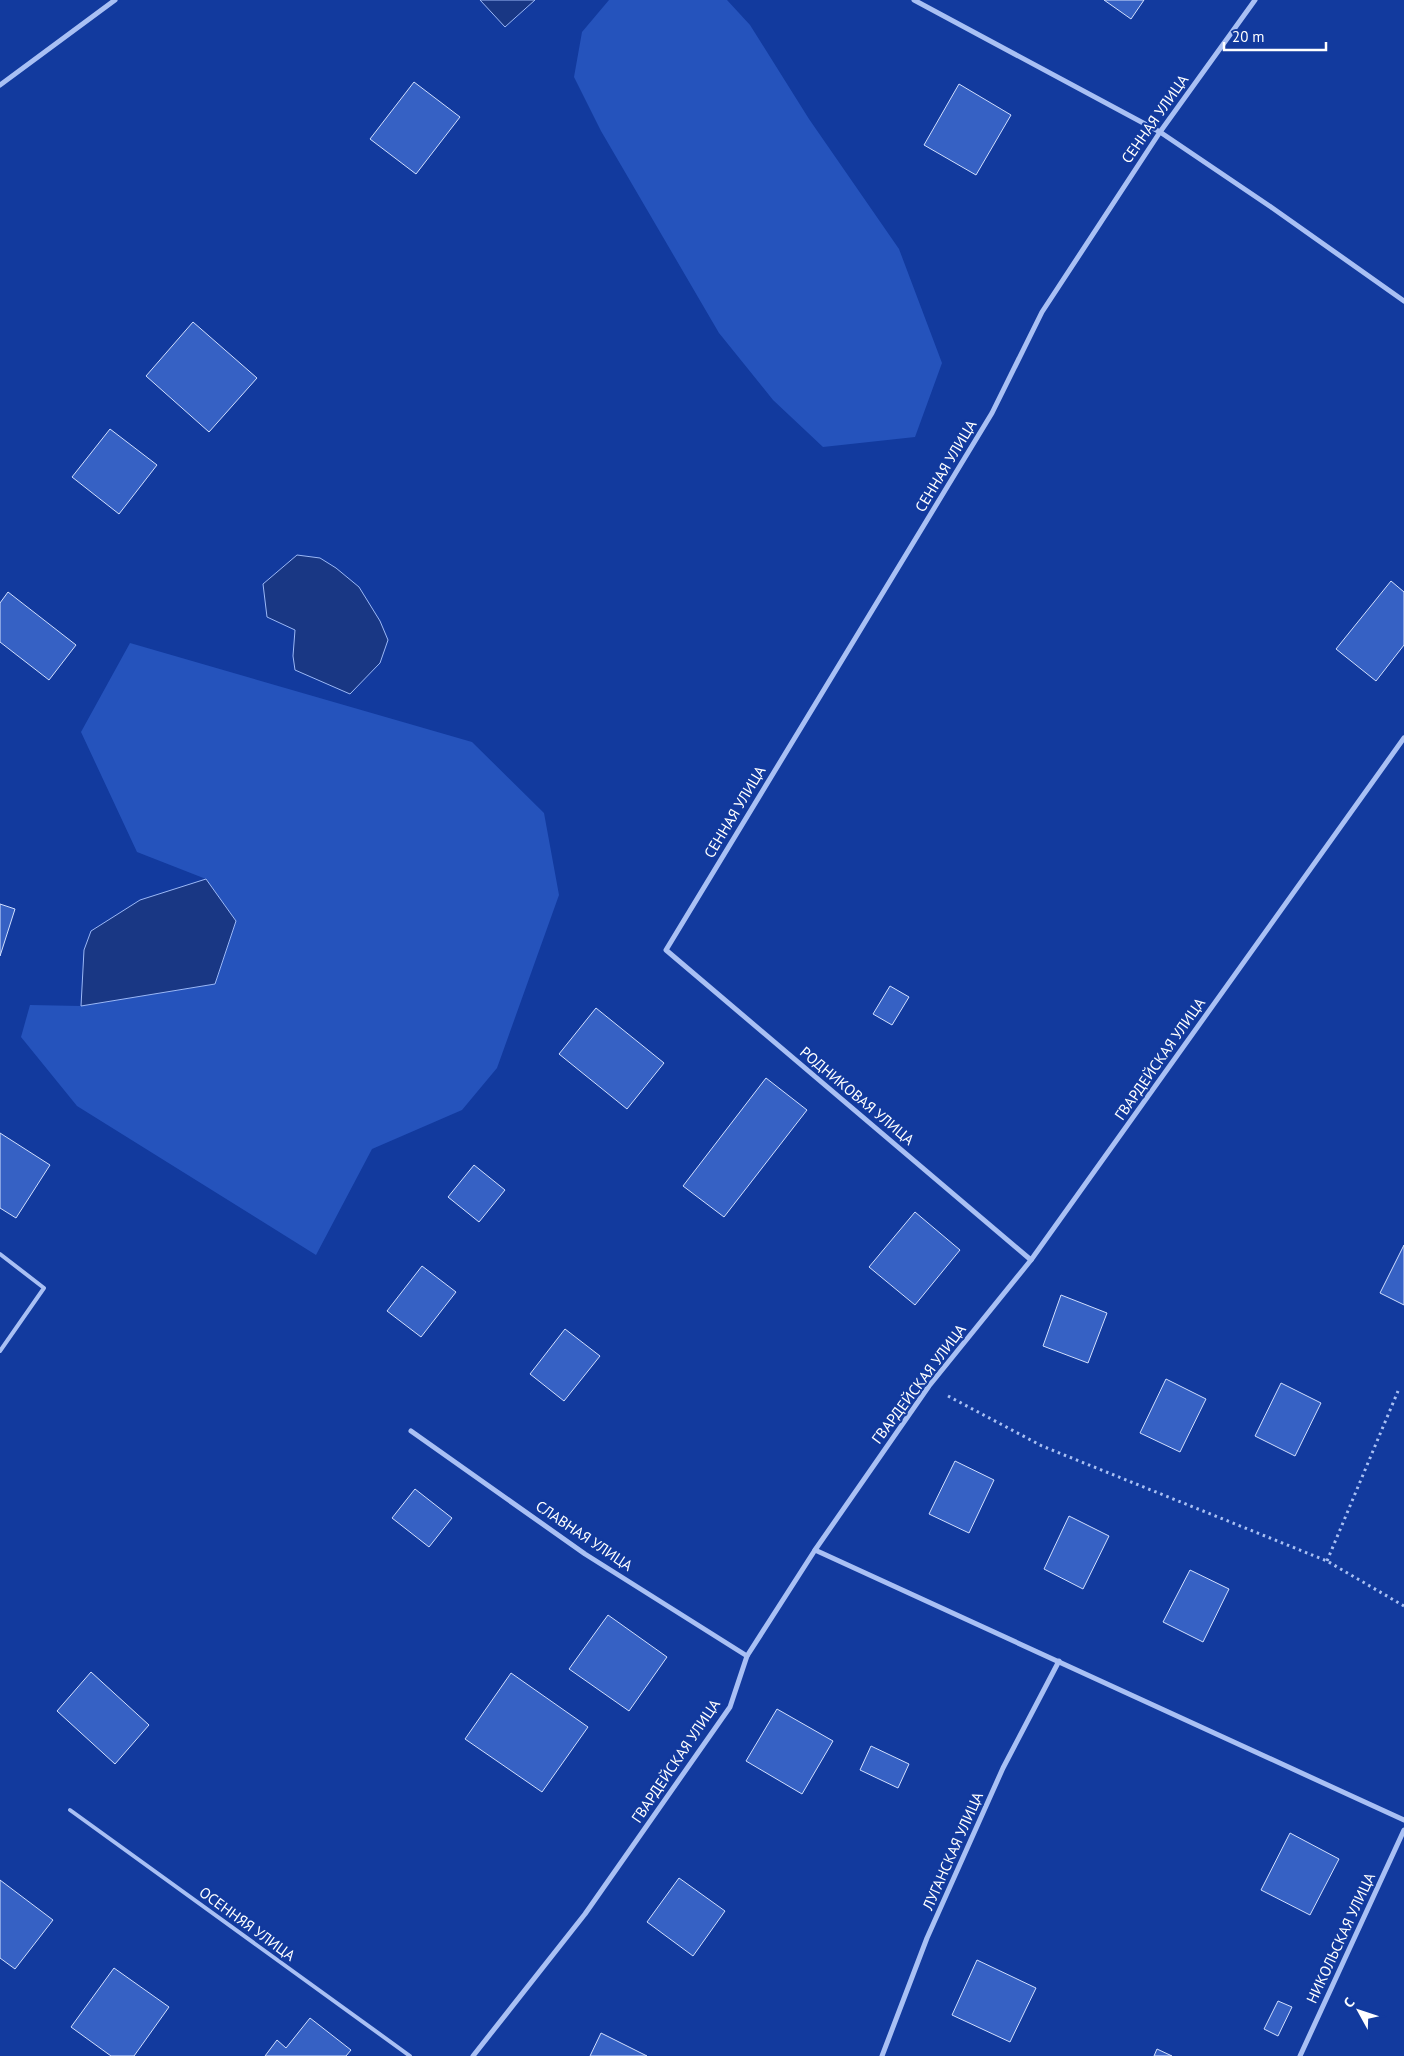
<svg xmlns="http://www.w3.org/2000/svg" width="1404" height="2056" font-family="'PT Sans',sans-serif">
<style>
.green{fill:#2553bc}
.water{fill:#193784;stroke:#9bb8f7}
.building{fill:#3661c4;stroke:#d1dffe}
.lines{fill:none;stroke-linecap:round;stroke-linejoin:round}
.path{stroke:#a9c0f4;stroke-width:3;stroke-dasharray:2.5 4;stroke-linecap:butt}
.lane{stroke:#a9c0f4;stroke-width:4}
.street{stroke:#a9c0f4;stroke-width:5}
.labels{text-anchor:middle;stroke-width:4.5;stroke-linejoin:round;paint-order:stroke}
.street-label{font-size:15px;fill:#fff;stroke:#123a9e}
</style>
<rect width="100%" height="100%" fill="#123a9e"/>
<g class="green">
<polygon points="609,0 727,0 750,25 809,119 899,249 942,363 915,437 823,447 773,400 719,333 601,131 574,77 582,32"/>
<polygon points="130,643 472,742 544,813 559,895 497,1068 462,1110 372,1149 316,1255 77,1106 21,1037 30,1005 81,1006 215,984 236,921 206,879 137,852 81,732"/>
</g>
<g class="water">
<polygon points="480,0 535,0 505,27"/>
<polygon points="297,555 320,558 336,568 359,587 380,621 388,640 380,663 350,694 295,670 293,656 295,630 267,617 263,584"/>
<polygon points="206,879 236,921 215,984 81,1006 84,950 91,931 140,900"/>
</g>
<g class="building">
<polygon points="1104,0 1144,0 1131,19"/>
<polygon points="414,82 460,117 416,174 370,139"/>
<polygon points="959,84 1011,115 976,175 924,145"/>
<polygon points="193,322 257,378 209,432 146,376"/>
<polygon points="110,429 157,465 119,514 72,477"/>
<polygon points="1391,581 1404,592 1404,645 1376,681 1336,649"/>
<polygon points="8,592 76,645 49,680 0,642 0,603"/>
<polygon points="0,904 15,909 0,956"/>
<polygon points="890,986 909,997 892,1025 873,1014"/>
<polygon points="596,1008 664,1063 627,1109 559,1054"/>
<polygon points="766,1078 807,1110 724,1217 683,1186"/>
<polygon points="0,1133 50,1165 16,1218 0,1208"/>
<polygon points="474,1165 505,1190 479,1222 448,1197"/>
<polygon points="915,1212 960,1250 915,1305 869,1267"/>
<polygon points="1404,1245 1404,1305 1380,1293"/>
<polygon points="422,1266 456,1292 421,1337 387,1311"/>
<polygon points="1061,1295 1107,1313 1088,1363 1043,1346"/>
<polygon points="565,1329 600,1356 564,1401 530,1374"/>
<polygon points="1166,1379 1206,1399 1180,1452 1140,1433"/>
<polygon points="1281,1383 1321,1403 1295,1456 1255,1436"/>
<polygon points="955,1461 994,1480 969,1533 929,1514"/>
<polygon points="415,1489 452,1518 429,1547 392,1518"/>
<polygon points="1069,1516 1109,1536 1083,1589 1044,1569"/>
<polygon points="1190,1570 1229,1589 1203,1642 1163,1622"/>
<polygon points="608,1615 667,1657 629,1711 569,1669"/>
<polygon points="91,1672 149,1725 115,1764 57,1711"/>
<polygon points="511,1673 588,1727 542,1792 465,1739"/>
<polygon points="777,1709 833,1741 802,1794 746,1761"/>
<polygon points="871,1746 909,1764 898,1788 860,1770"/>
<polygon points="1290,1833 1339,1859 1310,1915 1261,1890"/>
<polygon points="679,1878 725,1911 693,1956 647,1922"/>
<polygon points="0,1880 53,1920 15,1969 0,1958"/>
<polygon points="977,1960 1036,1988 1010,2042 952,2015"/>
<polygon points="114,1968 169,2007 134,2056 111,2056 71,2027"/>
<polygon points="1278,2001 1292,2007 1278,2036 1264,2029"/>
<polygon points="310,2018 351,2050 346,2056 265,2056 277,2040 286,2048"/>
<polygon points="601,2033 647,2056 590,2056"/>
<polygon points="1157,2049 1172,2056 1154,2056"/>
</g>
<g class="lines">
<g class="path">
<polyline points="948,1396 1042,1446 1327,1561 1404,1606"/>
<polyline points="1327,1561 1398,1391"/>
</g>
<g class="lane">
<polyline points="0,1254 44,1288 0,1351"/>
<polyline points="70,1810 410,2056"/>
</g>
<g class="street">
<polyline points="914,0 1160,132 1271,207 1404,301"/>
<polyline points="0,85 115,0"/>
<polyline points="1031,1260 666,950 992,413 1042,312 1160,132 1255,0"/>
<polyline points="411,1431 585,1554 747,1656"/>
<polyline points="815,1550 1404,1820"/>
<polyline points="473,2056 585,1914 730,1707 747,1656 815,1550 929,1386 1031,1260 1404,738"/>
<polyline points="882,2056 927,1938 1003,1768 1059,1661"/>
<polyline points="1300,2056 1404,1830"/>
</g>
</g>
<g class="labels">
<g class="street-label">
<text transform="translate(1155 119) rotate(-55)" y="5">СЕННАЯ УЛИЦА</text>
<text transform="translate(946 466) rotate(-59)" y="5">СЕННАЯ УЛИЦА</text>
<text transform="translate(735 812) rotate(-59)" y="5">СЕННАЯ УЛИЦА</text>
<text transform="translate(1160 1059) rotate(-55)" y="5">ГВАРДЕЙСКАЯ УЛИЦА</text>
<text transform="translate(857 1096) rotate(40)" y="5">РОДНИКОВАЯ УЛИЦА</text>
<text transform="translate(919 1384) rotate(-53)" y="5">ГВАРДЕЙСКАЯ УЛИЦА</text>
<text transform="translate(584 1536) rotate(34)" y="5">СЛАВНАЯ УЛИЦА</text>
<text transform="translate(676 1761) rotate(-56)" y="5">ГВАРДЕЙСКАЯ УЛИЦА</text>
<text transform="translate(953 1851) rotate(-66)" y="5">ЛУГАНСКАЯ УЛИЦА</text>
<text transform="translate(247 1924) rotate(36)" y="5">ОСЕННЯЯ УЛИЦА</text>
<text transform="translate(1341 1938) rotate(-65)" y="5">НИКОЛЬСКАЯ УЛИЦА</text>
</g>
</g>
<g transform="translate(1359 2011) rotate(310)" stroke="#123a9e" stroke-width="4" paint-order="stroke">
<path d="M0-4L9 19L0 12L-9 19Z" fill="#ffffff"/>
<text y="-8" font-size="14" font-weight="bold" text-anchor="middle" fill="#ffffff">С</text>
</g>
<path d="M1224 42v8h102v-8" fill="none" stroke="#ffffff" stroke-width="2.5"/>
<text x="1232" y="42" font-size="15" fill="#ffffff" stroke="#123a9e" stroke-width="4" paint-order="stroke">20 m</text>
</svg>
